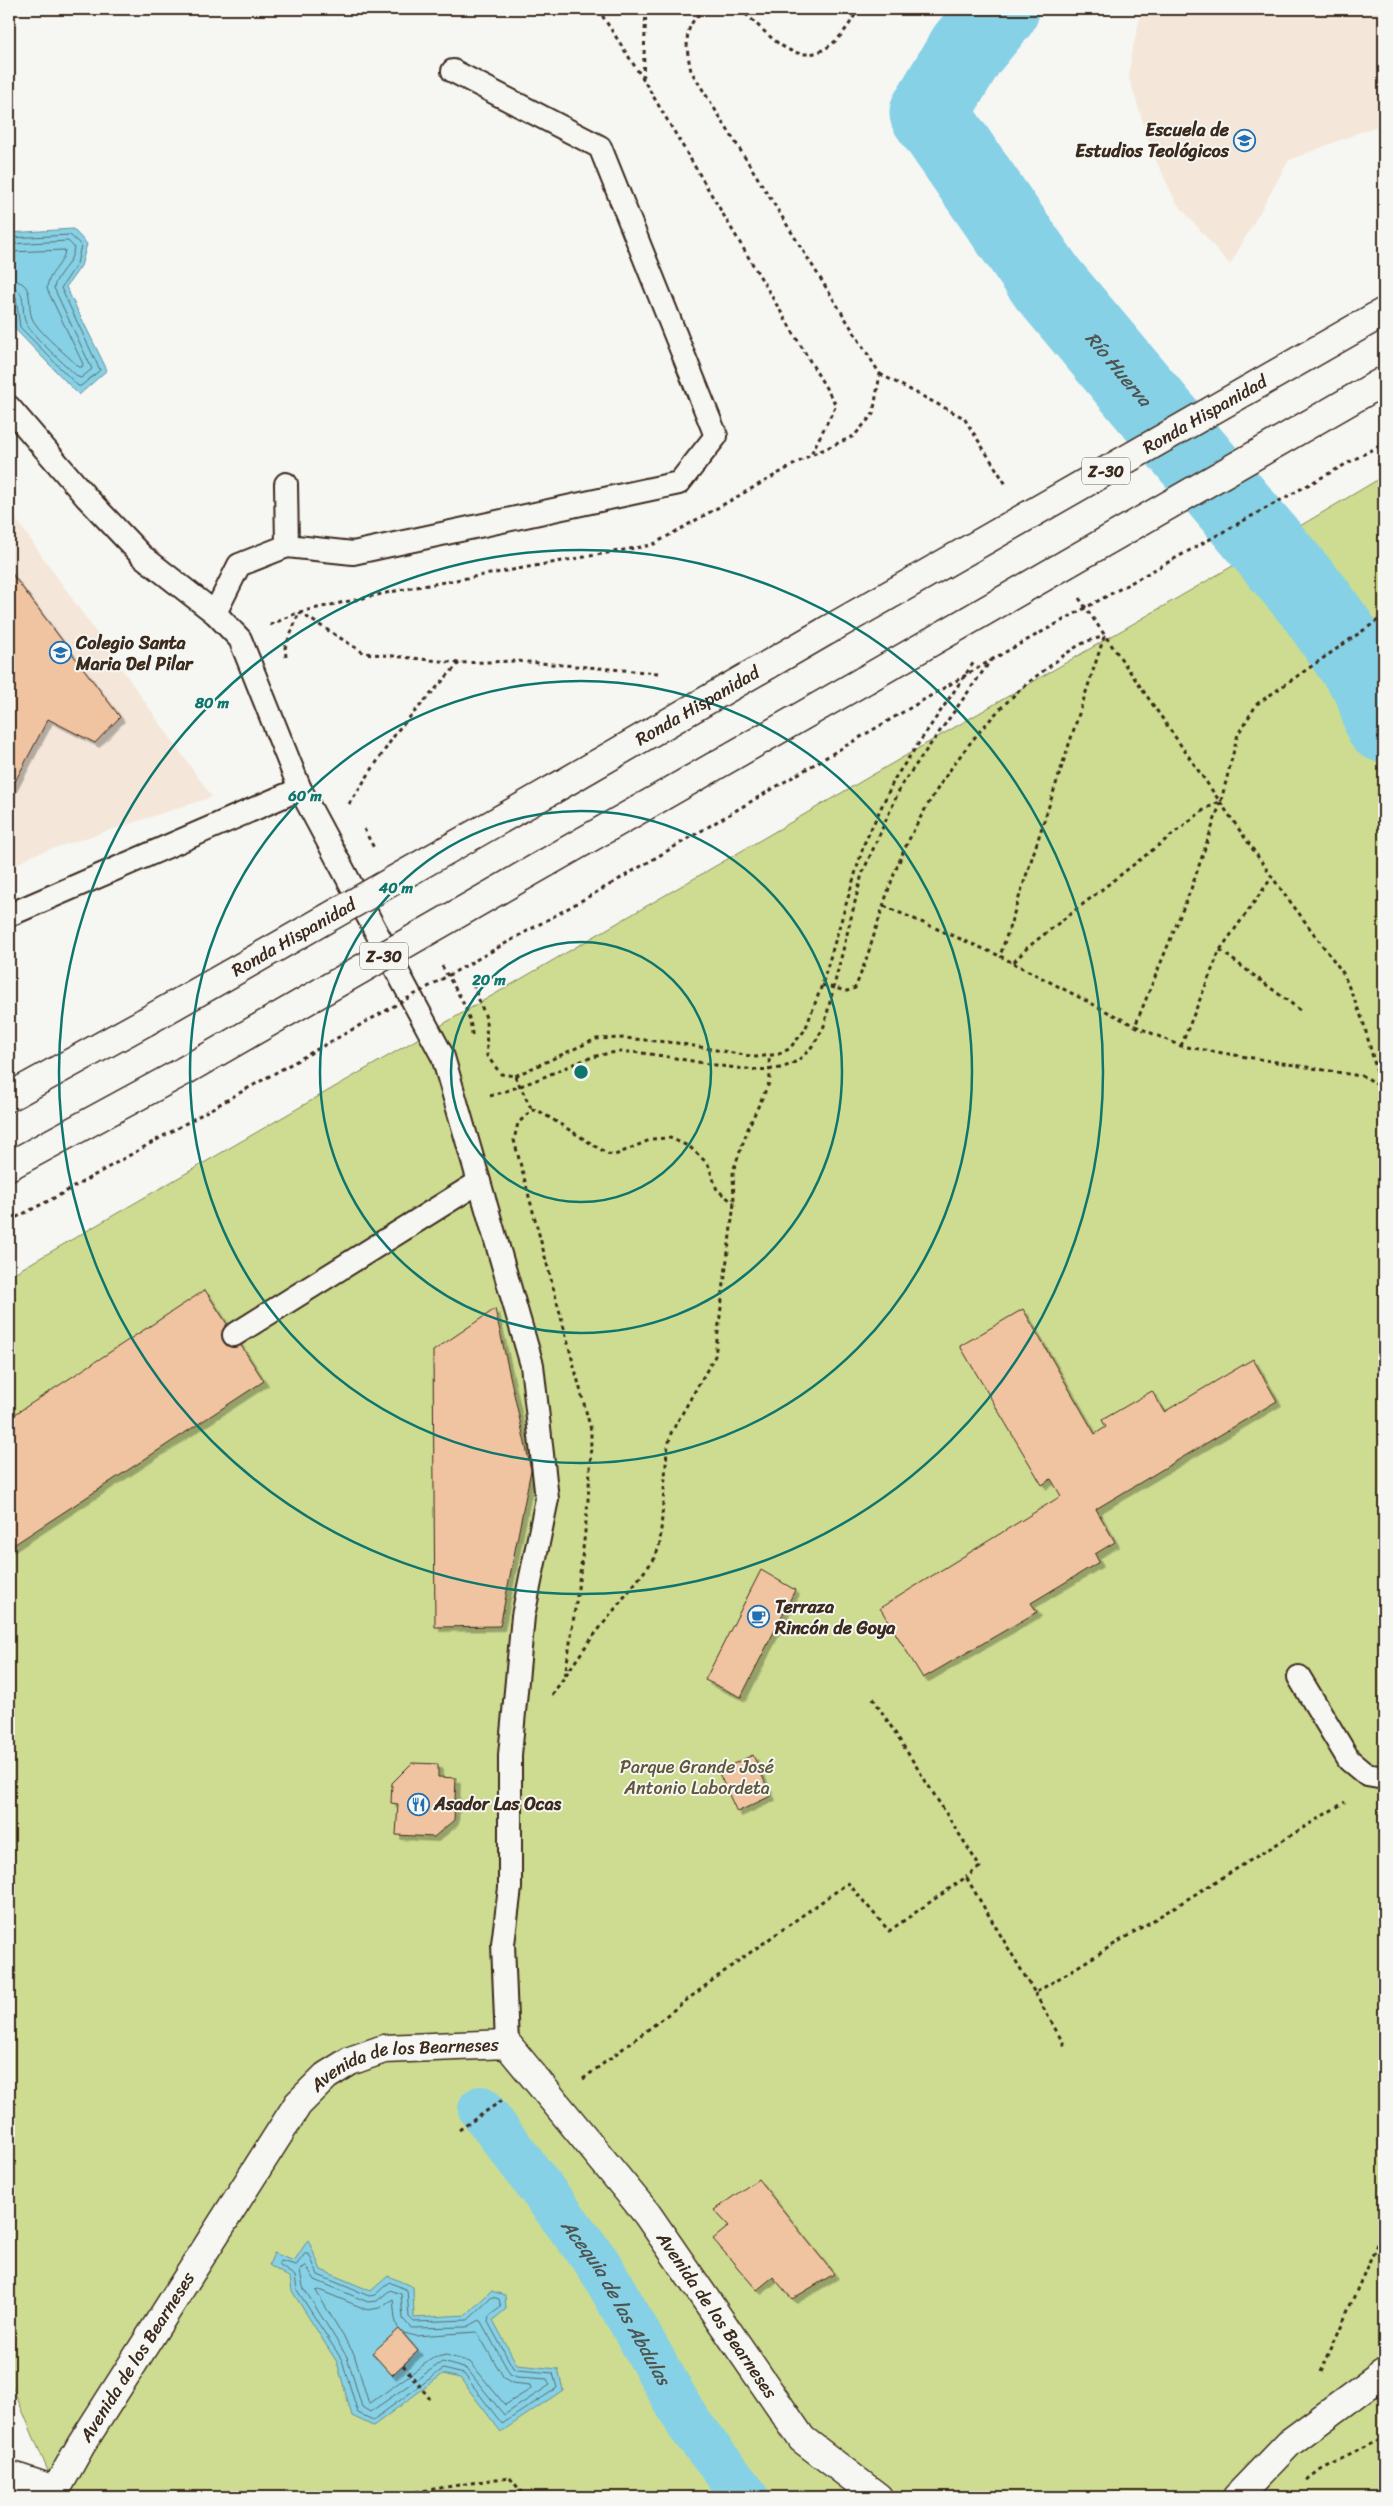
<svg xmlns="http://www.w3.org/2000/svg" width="1393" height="2506" font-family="Sriracha,sans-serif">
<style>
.built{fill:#f4e7d9}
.green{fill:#cddc90;stroke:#848357}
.water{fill:#86d1e6;stroke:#688e96}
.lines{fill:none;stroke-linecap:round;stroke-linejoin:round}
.shore{stroke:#596d6e;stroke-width:1}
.canal{stroke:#86d1e6;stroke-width:46}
.river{stroke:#86d1e6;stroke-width:79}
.building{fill:#f0c4a0;stroke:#3b2a1e;filter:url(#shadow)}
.service-casing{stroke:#3b2a1e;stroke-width:26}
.pedestrian-casing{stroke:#3b2a1e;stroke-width:31}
.minor-casing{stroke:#3b2a1e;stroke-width:31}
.trunk-casing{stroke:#3b2a1e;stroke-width:31}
.path{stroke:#3b2a1e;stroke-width:3;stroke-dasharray:4 4;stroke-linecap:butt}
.service{stroke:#f6f6f2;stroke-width:22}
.pedestrian{stroke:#f6f6f2;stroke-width:28}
.minor{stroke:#f6f6f2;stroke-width:28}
.trunk{stroke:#f6f6f2;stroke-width:28}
.trunk-bridge-casing{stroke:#3b2a1e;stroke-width:31;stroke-linecap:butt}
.path-bridge{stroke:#3b2a1e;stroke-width:3;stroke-dasharray:4 4;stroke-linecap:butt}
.trunk-bridge{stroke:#f6f6f2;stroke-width:28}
.ring{fill:none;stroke:#0f766e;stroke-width:2.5}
.labels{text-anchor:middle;stroke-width:4;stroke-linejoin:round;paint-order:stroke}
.shield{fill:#f6f6f2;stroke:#73675e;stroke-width:1}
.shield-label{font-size:16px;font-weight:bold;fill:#3b2a1e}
.poi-label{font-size:18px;font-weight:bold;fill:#3b2a1e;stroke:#f6f6f2;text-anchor:start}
.street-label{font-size:18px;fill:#3b2a1e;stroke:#f6f6f2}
.park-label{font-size:18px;fill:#60563a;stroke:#f6f6f2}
.water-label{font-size:19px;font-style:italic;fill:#4e5450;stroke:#f6f6f2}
.centre{fill:#0f766e;stroke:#f6f6f2;stroke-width:2.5}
.ring-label{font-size:15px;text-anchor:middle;font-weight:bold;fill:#0f766e;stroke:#f6f6f2;stroke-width:4;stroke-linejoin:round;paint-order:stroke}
</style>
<defs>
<filter id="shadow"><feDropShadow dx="4.5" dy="4.5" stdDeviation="0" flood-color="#0004"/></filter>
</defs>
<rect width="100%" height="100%" fill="#f6f6f2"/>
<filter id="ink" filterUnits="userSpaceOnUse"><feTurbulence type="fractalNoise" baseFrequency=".02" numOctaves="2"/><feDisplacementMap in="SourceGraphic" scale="10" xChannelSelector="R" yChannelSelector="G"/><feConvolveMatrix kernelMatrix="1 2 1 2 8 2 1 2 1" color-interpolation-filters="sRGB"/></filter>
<g filter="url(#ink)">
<g class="built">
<polygon points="1142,9 1384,9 1384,123 1289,160 1230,265 1176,202 1153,154 1129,78 1131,56"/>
<polygon points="9,509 212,797 33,855 9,869"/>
</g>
<polygon class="green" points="1384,476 1384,2497 59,2497 9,2379 9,1276 1236,564"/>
<g class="water">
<polygon points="73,229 87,244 81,266 66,287 107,370 79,395 15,329 9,281 9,233"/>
<polygon points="308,2240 321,2270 371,2291 388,2276 413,2287 414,2318 466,2315 491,2291 505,2295 506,2309 493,2320 517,2365 558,2369 563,2390 501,2432 460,2378 443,2374 373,2426 352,2416 337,2362 292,2291 290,2278 269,2265 274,2253 294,2261"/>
</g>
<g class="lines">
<g class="shore">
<polyline points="9,238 70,235 81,245 77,264 61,288 100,370 81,386 78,386 20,327 16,297 9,294"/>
<path d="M9,244L68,241L74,247C73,265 56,273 54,288L92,369L81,378L78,377C66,365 34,338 27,325C19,313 30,288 9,287"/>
<path d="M9,252L65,250C64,265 47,273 47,289L83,364L82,367H79C65,353 45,338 34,322C24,307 39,281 9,280"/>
<polygon points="305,2254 309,2254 318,2275 369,2296 375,2295 389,2282 407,2290 409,2317 414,2322 468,2320 492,2297 499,2299 501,2307 489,2316 488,2322 513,2368 517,2370 553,2373 557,2388 502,2424 464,2374 443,2369 373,2420 358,2413 342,2360 297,2290 295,2276 279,2265 281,2261 296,2265"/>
<polygon points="306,2266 315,2280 368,2302 377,2301 390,2290 401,2294 403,2319 411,2328 467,2327 480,2320 510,2374 517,2377 547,2379 550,2385 504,2415 467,2369 442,2362 370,2412 362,2407 347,2357 303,2287 300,2271"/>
<polyline points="398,2328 395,2319 393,2299 379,2308 368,2310 319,2290 316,2291 354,2354 369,2404 433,2358 446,2355 470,2362 505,2405 531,2389 530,2385 512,2383 504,2378 477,2332 416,2336 404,2333"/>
</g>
<path class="canal" id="s1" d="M481,2109L599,2265L689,2424L746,2497"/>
<path class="river" id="s2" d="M1000,9L967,49L929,113L1048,284L1316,604L1373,686L1384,723"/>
</g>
<g class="building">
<polygon points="9,570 120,717 95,743 48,719 9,793"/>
<polygon points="205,1290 264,1381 9,1548 9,1418"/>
<polygon points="495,1309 531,1470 500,1626 435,1627 433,1351"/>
<polygon points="1023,1309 1095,1434 1106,1427 1102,1420 1152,1391 1164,1412 1253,1359 1277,1401 1096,1509 1115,1542 1095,1554 1099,1562 1031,1603 1037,1612 923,1678 880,1608 1061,1496 1051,1479 1042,1485 960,1346"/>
<polygon points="761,1570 795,1590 741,1697 705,1680"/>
<polygon points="753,1755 771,1796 737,1812 718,1771"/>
<polygon points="412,1763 438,1764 438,1777 456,1778 454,1820 434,1837 396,1835 398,1804 391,1803 392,1783"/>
<polygon points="758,2179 834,2274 792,2299 773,2277 757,2290 713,2239 729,2226 714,2210"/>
<polygon points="399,2329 418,2351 392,2375 372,2353"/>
</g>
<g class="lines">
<defs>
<g id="service">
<polyline points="9,407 87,498 142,556 215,613 240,639 300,789 443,1057 532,1365 547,1499 523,1616 510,1755 510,1888 503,1944 507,2044"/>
<polyline points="287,546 353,553 679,483 716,436 600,147 453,71"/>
<polyline points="215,613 239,565 287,546 286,484"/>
<polyline points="9,915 300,789"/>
<polyline points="234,1335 479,1182"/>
<polyline points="1299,1677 1349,1760 1367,1775 1384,1778"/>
</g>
<polyline id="pedestrian" points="1237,2497 1289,2443 1384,2373"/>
<g id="minor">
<polyline points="9,2475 55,2490"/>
<path id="s3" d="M52,2497L81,2445L298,2104L326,2076L350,2061L384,2049L507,2044L647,2214L802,2439L878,2497"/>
</g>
<g id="trunk">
<path id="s4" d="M552,790L828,630"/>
<polyline points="584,841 865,680"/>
<polyline points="9,1097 145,1022"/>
<polyline points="9,1166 184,1071"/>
</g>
</defs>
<use href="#service" class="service-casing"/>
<use href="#pedestrian" class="pedestrian-casing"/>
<use href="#minor" class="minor-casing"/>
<use href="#trunk" class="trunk-casing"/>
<g class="path">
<polyline points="598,9 643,79 836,405 810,456"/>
<path d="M739,9C755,20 775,46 794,52C824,62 846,33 858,9"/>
<polyline points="643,78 646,9"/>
<polyline points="880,374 964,418 1007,486"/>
<polyline points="1079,598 1272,877 1343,973 1363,1021 1381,1087"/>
<polyline points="299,612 364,653 459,663 516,661 658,673"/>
<path d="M270,625L299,612L400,590L652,545L809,456L854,436L873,414L880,374L691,71C686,47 681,21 709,9"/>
<polyline points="286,657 285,648 299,613"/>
<polyline points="1221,801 1238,734 1257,704 1384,616"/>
<polyline points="349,804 398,730 459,663"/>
<polyline points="364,829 374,848"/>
<polyline points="611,884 988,662"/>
<polyline points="884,906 1000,956"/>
<polyline points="1220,950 1300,1010"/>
<polyline points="1013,963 1135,1026"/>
<path d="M442,966C454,987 471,1010 472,1035"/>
<polyline points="473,984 486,1018 487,1056 501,1074 515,1076 596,1039 624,1038 677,1043 756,1057 779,1054 789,1049 805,1030 822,985 864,844 895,778 974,662"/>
<path d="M822,985L847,991L855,988C872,949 881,906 897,867C925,796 984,713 1046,669C1065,655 1080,640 1104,637L1000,956L1013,963L1028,947L1205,809L1221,801L1191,889L1135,1026L1181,1046L1366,1077L1382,1088L1384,1093"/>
<polyline points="1181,1046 1220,950 1272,877"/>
<polyline points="515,1076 532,1110"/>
<path d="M490,1096C507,1091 524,1085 541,1078C566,1068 591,1054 619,1052C663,1050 755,1081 789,1065C806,1058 816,1042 824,1026L862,874L902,784L991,660"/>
<polyline points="9,1221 56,1197 211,1109"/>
<path d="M565,1676C577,1595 591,1512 591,1430L514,1140L518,1123L532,1110L539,1111L608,1154L615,1155L652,1139L670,1138L690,1147L708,1164L717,1190L734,1203"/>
<polyline points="552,1695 588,1643 655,1558 660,1543 667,1451 671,1433 715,1356 734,1203 733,1171 749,1126 770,1081 769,1056"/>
<polyline points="873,1698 980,1867 966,1877"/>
<polyline points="1035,1993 1066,2048"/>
<polyline points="583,2079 734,1964 848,1883 889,1931 966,1877 1035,1993 1345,1802"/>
<polyline points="459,2130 504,2099"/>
<polyline points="403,2365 430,2399"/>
<polyline points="1321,2372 1384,2228"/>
<polyline points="1379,2440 1384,2448"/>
<polyline points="1307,2481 1321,2470 1384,2437"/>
<polyline points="384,2497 509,2477 526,2497"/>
</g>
<use href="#service" class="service"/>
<use href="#pedestrian" class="pedestrian"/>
<use href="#minor" class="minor"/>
<use href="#trunk" class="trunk"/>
<defs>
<g id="trunk-bridge">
<path id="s5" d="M828,630L1384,312"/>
<polyline points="865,680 1384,381"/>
<path id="s6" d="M145,1022L552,790"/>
<polyline points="184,1071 584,841"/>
</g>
</defs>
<use href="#trunk-bridge" class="trunk-bridge-casing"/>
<g class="path-bridge">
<polyline points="991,660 1384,443"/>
<polyline points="211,1109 611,884"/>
</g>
<use href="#trunk-bridge" class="trunk-bridge"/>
</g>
</g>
<g class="ring">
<circle cx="581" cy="1072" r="130"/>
<circle cx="581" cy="1072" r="261"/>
<circle cx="581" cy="1072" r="391"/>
<circle cx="581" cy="1072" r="522"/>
</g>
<defs>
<symbol id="university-ring" viewBox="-11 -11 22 22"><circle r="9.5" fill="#f6f6f2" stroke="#1f6fb2" stroke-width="1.5"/><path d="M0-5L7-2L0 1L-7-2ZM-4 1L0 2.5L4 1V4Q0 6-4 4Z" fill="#1f6fb2"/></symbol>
<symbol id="school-ring" viewBox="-11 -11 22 22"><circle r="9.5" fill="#f6f6f2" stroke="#1f6fb2" stroke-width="1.5"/><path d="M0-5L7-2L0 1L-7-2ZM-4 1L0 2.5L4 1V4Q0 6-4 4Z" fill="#1f6fb2"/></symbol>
<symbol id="cafe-ring" viewBox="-11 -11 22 22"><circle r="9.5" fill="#f6f6f2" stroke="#1f6fb2" stroke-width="1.5"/><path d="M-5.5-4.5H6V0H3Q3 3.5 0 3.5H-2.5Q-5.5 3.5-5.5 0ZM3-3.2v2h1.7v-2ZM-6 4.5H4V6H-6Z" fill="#1f6fb2"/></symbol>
<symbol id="restaurant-ring" viewBox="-11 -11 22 22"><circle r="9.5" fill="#f6f6f2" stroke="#1f6fb2" stroke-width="1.5"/><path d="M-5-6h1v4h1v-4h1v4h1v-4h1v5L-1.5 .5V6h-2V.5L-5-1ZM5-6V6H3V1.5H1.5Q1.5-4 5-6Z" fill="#1f6fb2"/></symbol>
</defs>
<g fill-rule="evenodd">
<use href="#university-ring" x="1232" y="128" width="25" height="25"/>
<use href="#school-ring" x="48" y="640" width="25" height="25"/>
<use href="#cafe-ring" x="746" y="1604" width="25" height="25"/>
<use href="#restaurant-ring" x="406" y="1792" width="25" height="25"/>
</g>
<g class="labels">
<g class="shield">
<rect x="1082" y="457.5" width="48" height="27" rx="4"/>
<rect x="360" y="942.5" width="48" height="27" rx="4"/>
</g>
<g class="shield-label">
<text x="1106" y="477">Z-30</text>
<text x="384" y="962">Z-30</text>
</g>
<g class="poi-label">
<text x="1229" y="136" text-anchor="end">Escuela de<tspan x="1229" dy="21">Estudios Teológicos</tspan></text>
<text x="76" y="649">Colegio Santa<tspan x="76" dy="21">Maria Del Pilar</tspan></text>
<text x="775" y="1613">Terraza<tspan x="775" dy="21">Rincón de Goya</tspan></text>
<text x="434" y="1810">Asador Las Ocas</text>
</g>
<g class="street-label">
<text dy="6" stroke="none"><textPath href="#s5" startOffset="434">Ronda Hispanidad</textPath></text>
<text dy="6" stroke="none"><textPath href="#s4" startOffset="168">Ronda Hispanidad</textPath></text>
<text dy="6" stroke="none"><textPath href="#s6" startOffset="171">Ronda Hispanidad</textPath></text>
<text dy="6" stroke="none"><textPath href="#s3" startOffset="584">Avenida de los Bearneses</textPath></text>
<text dy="6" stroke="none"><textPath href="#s3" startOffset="1034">Avenida de los Bearneses</textPath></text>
<text dy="6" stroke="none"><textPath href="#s3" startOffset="164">Avenida de los Bearneses</textPath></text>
</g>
<g class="park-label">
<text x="697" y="1773">Parque Grande José<tspan x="697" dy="21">Antonio Labordeta</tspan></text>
</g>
<g class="water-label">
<text dy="7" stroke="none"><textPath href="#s2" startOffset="445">Río Huerva</textPath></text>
<text dy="7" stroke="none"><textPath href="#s1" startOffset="236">Acequia de las Abdulas</textPath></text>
</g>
</g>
<circle cx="581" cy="1072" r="8" class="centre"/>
<g class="ring-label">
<text x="212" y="708">80 m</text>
<text x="305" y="801">60 m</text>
<text x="396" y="893">40 m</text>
<text x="489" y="985">20 m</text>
</g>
<rect width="1393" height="2506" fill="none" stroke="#f6f6f2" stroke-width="30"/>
<rect x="15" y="15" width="1363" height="2476" fill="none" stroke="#3b2a1e" stroke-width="2" filter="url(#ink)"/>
</svg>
